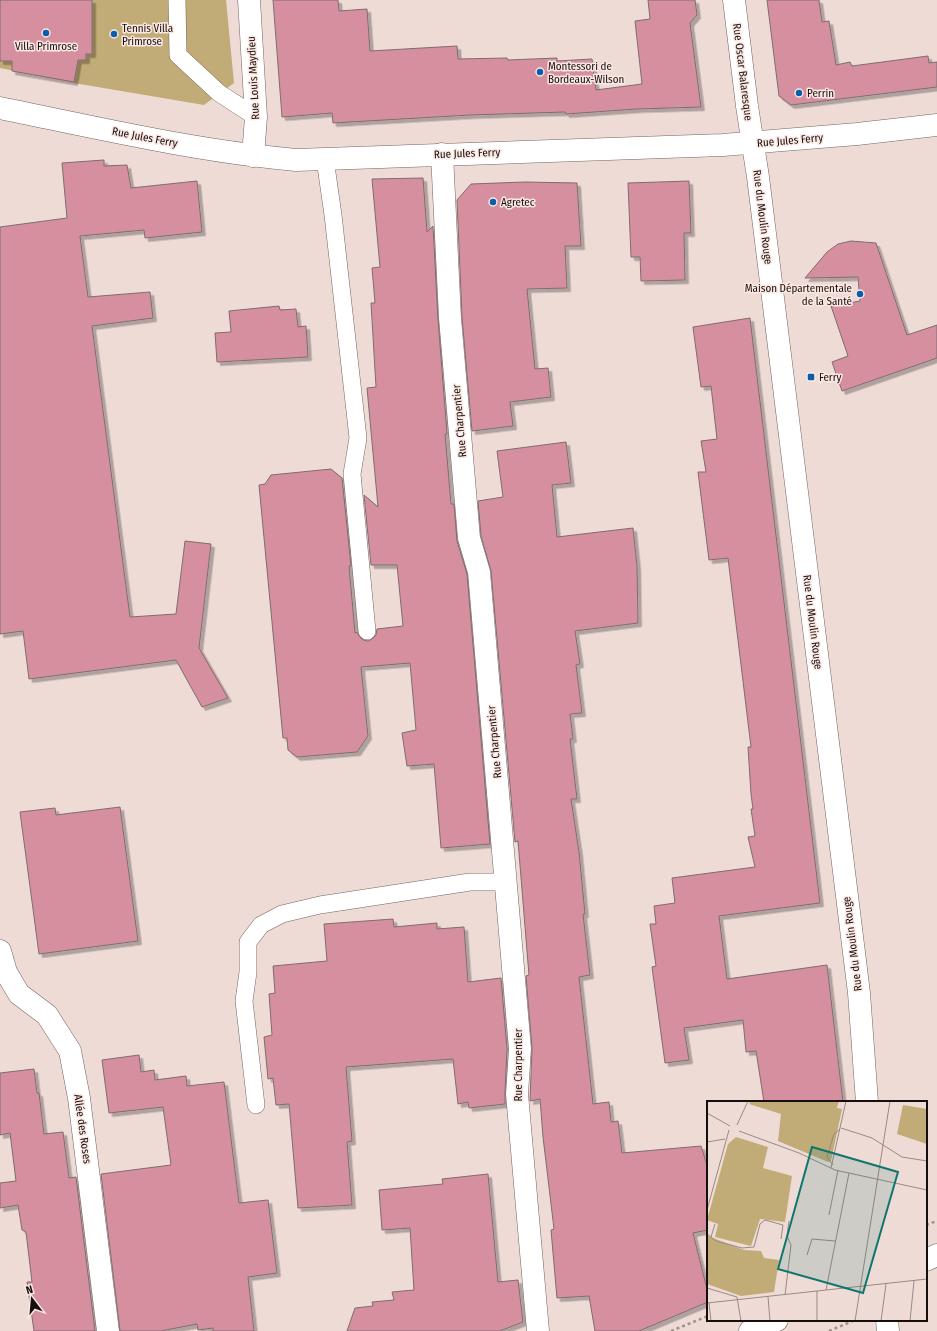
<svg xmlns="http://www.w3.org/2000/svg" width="937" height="1331" font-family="'Fira Sans Condensed',sans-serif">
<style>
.green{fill:#c1ab76}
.building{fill:#d58f9f;stroke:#7e6c70;filter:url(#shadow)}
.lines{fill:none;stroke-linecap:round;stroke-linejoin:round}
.lane-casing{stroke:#75635f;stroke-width:18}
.street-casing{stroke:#75635f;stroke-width:23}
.secondary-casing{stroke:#75635f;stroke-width:23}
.path{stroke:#a0918d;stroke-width:2.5;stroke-dasharray:3 3;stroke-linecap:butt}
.lane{stroke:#fff;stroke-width:17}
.street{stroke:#fff;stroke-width:22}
.secondary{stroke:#fff;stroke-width:22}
.poi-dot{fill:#075fad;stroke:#fce8e3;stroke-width:1.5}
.labels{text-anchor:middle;stroke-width:3;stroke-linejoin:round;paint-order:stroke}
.poi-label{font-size:11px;fill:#150e0d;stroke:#fce8e3;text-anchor:start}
.street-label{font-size:11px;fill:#150e0d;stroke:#fce8e3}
.inset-road{fill:none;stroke:#988986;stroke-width:1}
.view{fill:#0f766e;fill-opacity:0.15;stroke:#0f766e;stroke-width:2}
.inset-edge{fill:none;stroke:#150e0d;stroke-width:2}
</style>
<defs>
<filter id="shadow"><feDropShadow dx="3.5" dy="3.5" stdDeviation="0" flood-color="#0004"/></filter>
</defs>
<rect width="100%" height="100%" fill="#efdbd6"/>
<polygon class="green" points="0,0 226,0 234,83 204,105 74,83 0,68"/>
<g class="building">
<polygon points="0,0 92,0 92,54 86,54 86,60 78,60 74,82 12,71 12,61 0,61"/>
<polygon points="273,0 338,0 339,11 367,9 370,51 457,46 458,59 507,58 508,60 557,58 557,61 592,59 596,90 642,84 635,21 650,19 648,0 695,0 697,15 690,23 701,107 637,109 566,114 565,112 470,115 333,123 332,113 282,117"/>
<polygon points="767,0 819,0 822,22 829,21 836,65 850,62 852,66 928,56 929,63 937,62 937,87 791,105 779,96"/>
<polygon points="104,160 104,166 127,165 131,188 197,181 202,232 145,238 144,230 80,236 88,297 150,292 153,318 92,326 130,617 176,614 185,541 211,544 199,648 228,698 202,707 176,660 29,679 23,631 0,634 0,227 67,218 62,163"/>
<polygon points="423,178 427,232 433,226 438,319 447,434 445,434 451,504 454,504 457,541 467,574 490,844 441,848 434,764 407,766 402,733 416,730 410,663 361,667 368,736 357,752 297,757 288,750 287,738 283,738 259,485 265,484 271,475 331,469 342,478 351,566 349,566 355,633 357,632 359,636 363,640 368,641 372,639 376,635 377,629 403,626 397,565 371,565 364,495 378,507 367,388 376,387 371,303 375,303 372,268 380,267 372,179"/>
<polygon points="689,181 691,233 684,233 685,280 641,281 640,257 631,257 628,183"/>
<polygon points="525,182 577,183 581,246 565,246 567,288 527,289 535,369 548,368 551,397 510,402 513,426 472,431 462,317 457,200 471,184"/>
<polygon points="851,241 876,243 907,335 937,325 937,358 842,391 832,362 848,356 831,306 860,301 858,277 805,278 827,252 838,244"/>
<polygon points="279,306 280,310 296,309 298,327 306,326 308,357 217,362 215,333 231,332 229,311"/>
<polygon points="750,318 820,903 719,916 727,979 827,965 843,1102 764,1102 756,1051 746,1052 743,1020 684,1028 689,1060 665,1063 652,967 656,966 650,924 656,924 654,906 675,903 672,878 755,867 748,837 755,836 751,809 753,809 751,794 748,747 751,747 728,558 709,560 698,472 706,472 701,441 717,439 711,386 701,387 693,327"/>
<polygon points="566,442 571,483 552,485 557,537 633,528 637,566 638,623 575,631 580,664 576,665 582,713 570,714 573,739 570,739 577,799 571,799 579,852 585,914 583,914 590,975 579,977 593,1104 609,1102 611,1122 618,1121 622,1153 701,1146 708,1168 708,1230 693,1233 708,1293 708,1302 639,1331 595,1331 589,1296 557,1298 551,1230 554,1229 543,1137 540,1099 530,1101 532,1048 526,976 529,975 518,841 515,842 491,571 481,536 478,501 503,497 497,451"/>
<polygon points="120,807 138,941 39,954 20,812 55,808 56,815"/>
<polygon points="393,919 394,927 437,923 437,929 464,927 468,982 501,978 507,1049 505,1093 505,1104 469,1108 468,1102 458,1104 453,1059 346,1067 352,1141 347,1142 352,1205 298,1208 289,1104 276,1105 273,1078 268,1079 264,1037 272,1035 269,994 275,993 273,966 327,961 324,924"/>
<polygon points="139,1055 141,1072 154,1070 155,1080 186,1076 187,1086 224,1082 239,1203 268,1200 277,1273 248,1277 254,1331 213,1331 213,1328 198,1330 197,1324 161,1331 120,1331 101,1174 171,1165 163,1107 109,1113 102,1060"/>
<polygon points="34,1069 37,1093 39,1093 44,1134 63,1132 69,1178 76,1177 95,1331 34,1331 27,1282 32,1282 26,1232 22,1230 18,1205 0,1208 0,1183 16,1181 10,1133 0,1135 0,1073"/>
<polygon points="488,1174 498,1282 518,1280 523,1322 500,1331 347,1331 355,1308 373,1306 372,1302 394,1300 392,1292 414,1290 410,1228 382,1230 379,1190 443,1184 442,1179"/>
</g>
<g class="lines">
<defs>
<g id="lane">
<polyline points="177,0 178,55 219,93 256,117"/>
<polyline points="325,159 333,215 358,438 352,474 367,631"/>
<polyline points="256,1105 244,1001 248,972 248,942 261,925 282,914 320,905 470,882 507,882"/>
</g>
<g id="street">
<polyline points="249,0 256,117 253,156"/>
<polyline points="734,0 747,106 758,177 859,993 867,1102"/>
<polyline points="442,154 450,318 469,538 479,572 520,1049 517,1094 538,1331"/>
<polyline points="0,951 6,972 19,994 47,1015 70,1051 79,1098 108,1331"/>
<polyline points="887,1320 888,1331"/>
</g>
<g id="secondary">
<path d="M0,108C98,128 196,151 296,160L723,145L857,134L937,125"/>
<polyline points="926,1260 937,1255"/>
<polyline points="750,1331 777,1320"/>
</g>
</defs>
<use href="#lane" class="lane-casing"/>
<use href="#street" class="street-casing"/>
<use href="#secondary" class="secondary-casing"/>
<g class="path">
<polyline points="926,1225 937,1221"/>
<polyline points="671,1331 708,1316"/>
<polyline points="829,1331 855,1320"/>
</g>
<use href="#lane" class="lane"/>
<use href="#street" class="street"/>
<use href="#secondary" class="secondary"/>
</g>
<g class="poi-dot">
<circle cx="46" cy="33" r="4"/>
<circle cx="114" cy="34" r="4"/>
<circle cx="540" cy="72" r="4"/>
<circle cx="799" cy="93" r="4"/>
<circle cx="493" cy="202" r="4"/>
<circle cx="860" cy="294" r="4"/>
<rect x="807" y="373" width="8" height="8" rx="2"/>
</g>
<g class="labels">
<g class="poi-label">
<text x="122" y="32">Tennis Villa<tspan x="122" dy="13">Primrose</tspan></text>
<text x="46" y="50" text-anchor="middle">Villa Primrose</text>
<text x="548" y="70">Montessori de<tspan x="548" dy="13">Bordeaux-Wilson</tspan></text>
<text x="807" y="97">Perrin</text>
<text x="501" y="206">Agretec</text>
<text x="852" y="292" text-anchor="end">Maison Départementale<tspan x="852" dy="13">de la Santé</tspan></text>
<text x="819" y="381">Ferry</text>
</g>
<g class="street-label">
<text transform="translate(743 72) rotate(83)" y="4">Rue Oscar Balaresque</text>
<text transform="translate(253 78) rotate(-93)" y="4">Rue Louis Maydieu</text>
<text transform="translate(145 137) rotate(11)" y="4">Rue Jules Ferry</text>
<text transform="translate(790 140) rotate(-5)" y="4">Rue Jules Ferry</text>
<text transform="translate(467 153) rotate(-2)" y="4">Rue Jules Ferry</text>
<text transform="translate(763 217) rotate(83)" y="4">Rue du Moulin Rouge</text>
<text transform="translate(459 421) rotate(-95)" y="4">Rue Charpentier</text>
<text transform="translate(813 622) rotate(83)" y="4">Rue du Moulin Rouge</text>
<text transform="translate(494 742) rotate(-95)" y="4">Rue Charpentier</text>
<text transform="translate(852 944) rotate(-97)" y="4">Rue du Moulin Rouge</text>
<text transform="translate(518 1065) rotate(-90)" y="4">Rue Charpentier</text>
<text transform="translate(83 1129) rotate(82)" y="4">Allée des Roses</text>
</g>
</g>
<g transform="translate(707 1101)">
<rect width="220" height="220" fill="#efdbd6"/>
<path d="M44,0H132L130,7L135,8L124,60L121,61L71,40L74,13L42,3ZM196,4L220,8V43L190,33ZM29,36L61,46L56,67L85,75L78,121L53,118L44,145L8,136L11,123L0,119L21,43ZM1,135L37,149L54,150L57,157L72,159L67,191L34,195L0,183Z" fill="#c1ab76"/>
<path class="inset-road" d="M0,12L23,25M30,24L41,0M134,27L165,37L195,56L220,60M32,30L92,52L128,69L220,89M0,41L18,38M126,64L120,56L127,33L133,28M124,67L139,0M0,109L22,29M122,114L131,69M0,133L9,140L35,147L47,146L53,123L58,119L76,124L74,138M4,136L8,123M100,154L105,138L128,140M0,187L30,196L34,220M119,189L142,72M78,194L84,144L80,135L82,120M61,196L63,220M0,202L220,178M2,202L4,220M110,220V190M148,220L183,0M174,220L179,183M203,220L207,180"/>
<path class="view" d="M105,46L191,71L156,192L71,168Z"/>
<rect width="220" height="220" class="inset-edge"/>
</g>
<g transform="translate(32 1299) rotate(344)" stroke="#fce8e3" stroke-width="3" paint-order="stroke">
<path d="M0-3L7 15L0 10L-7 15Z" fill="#150e0d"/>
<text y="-6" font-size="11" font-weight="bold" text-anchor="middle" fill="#150e0d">N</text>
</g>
</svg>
